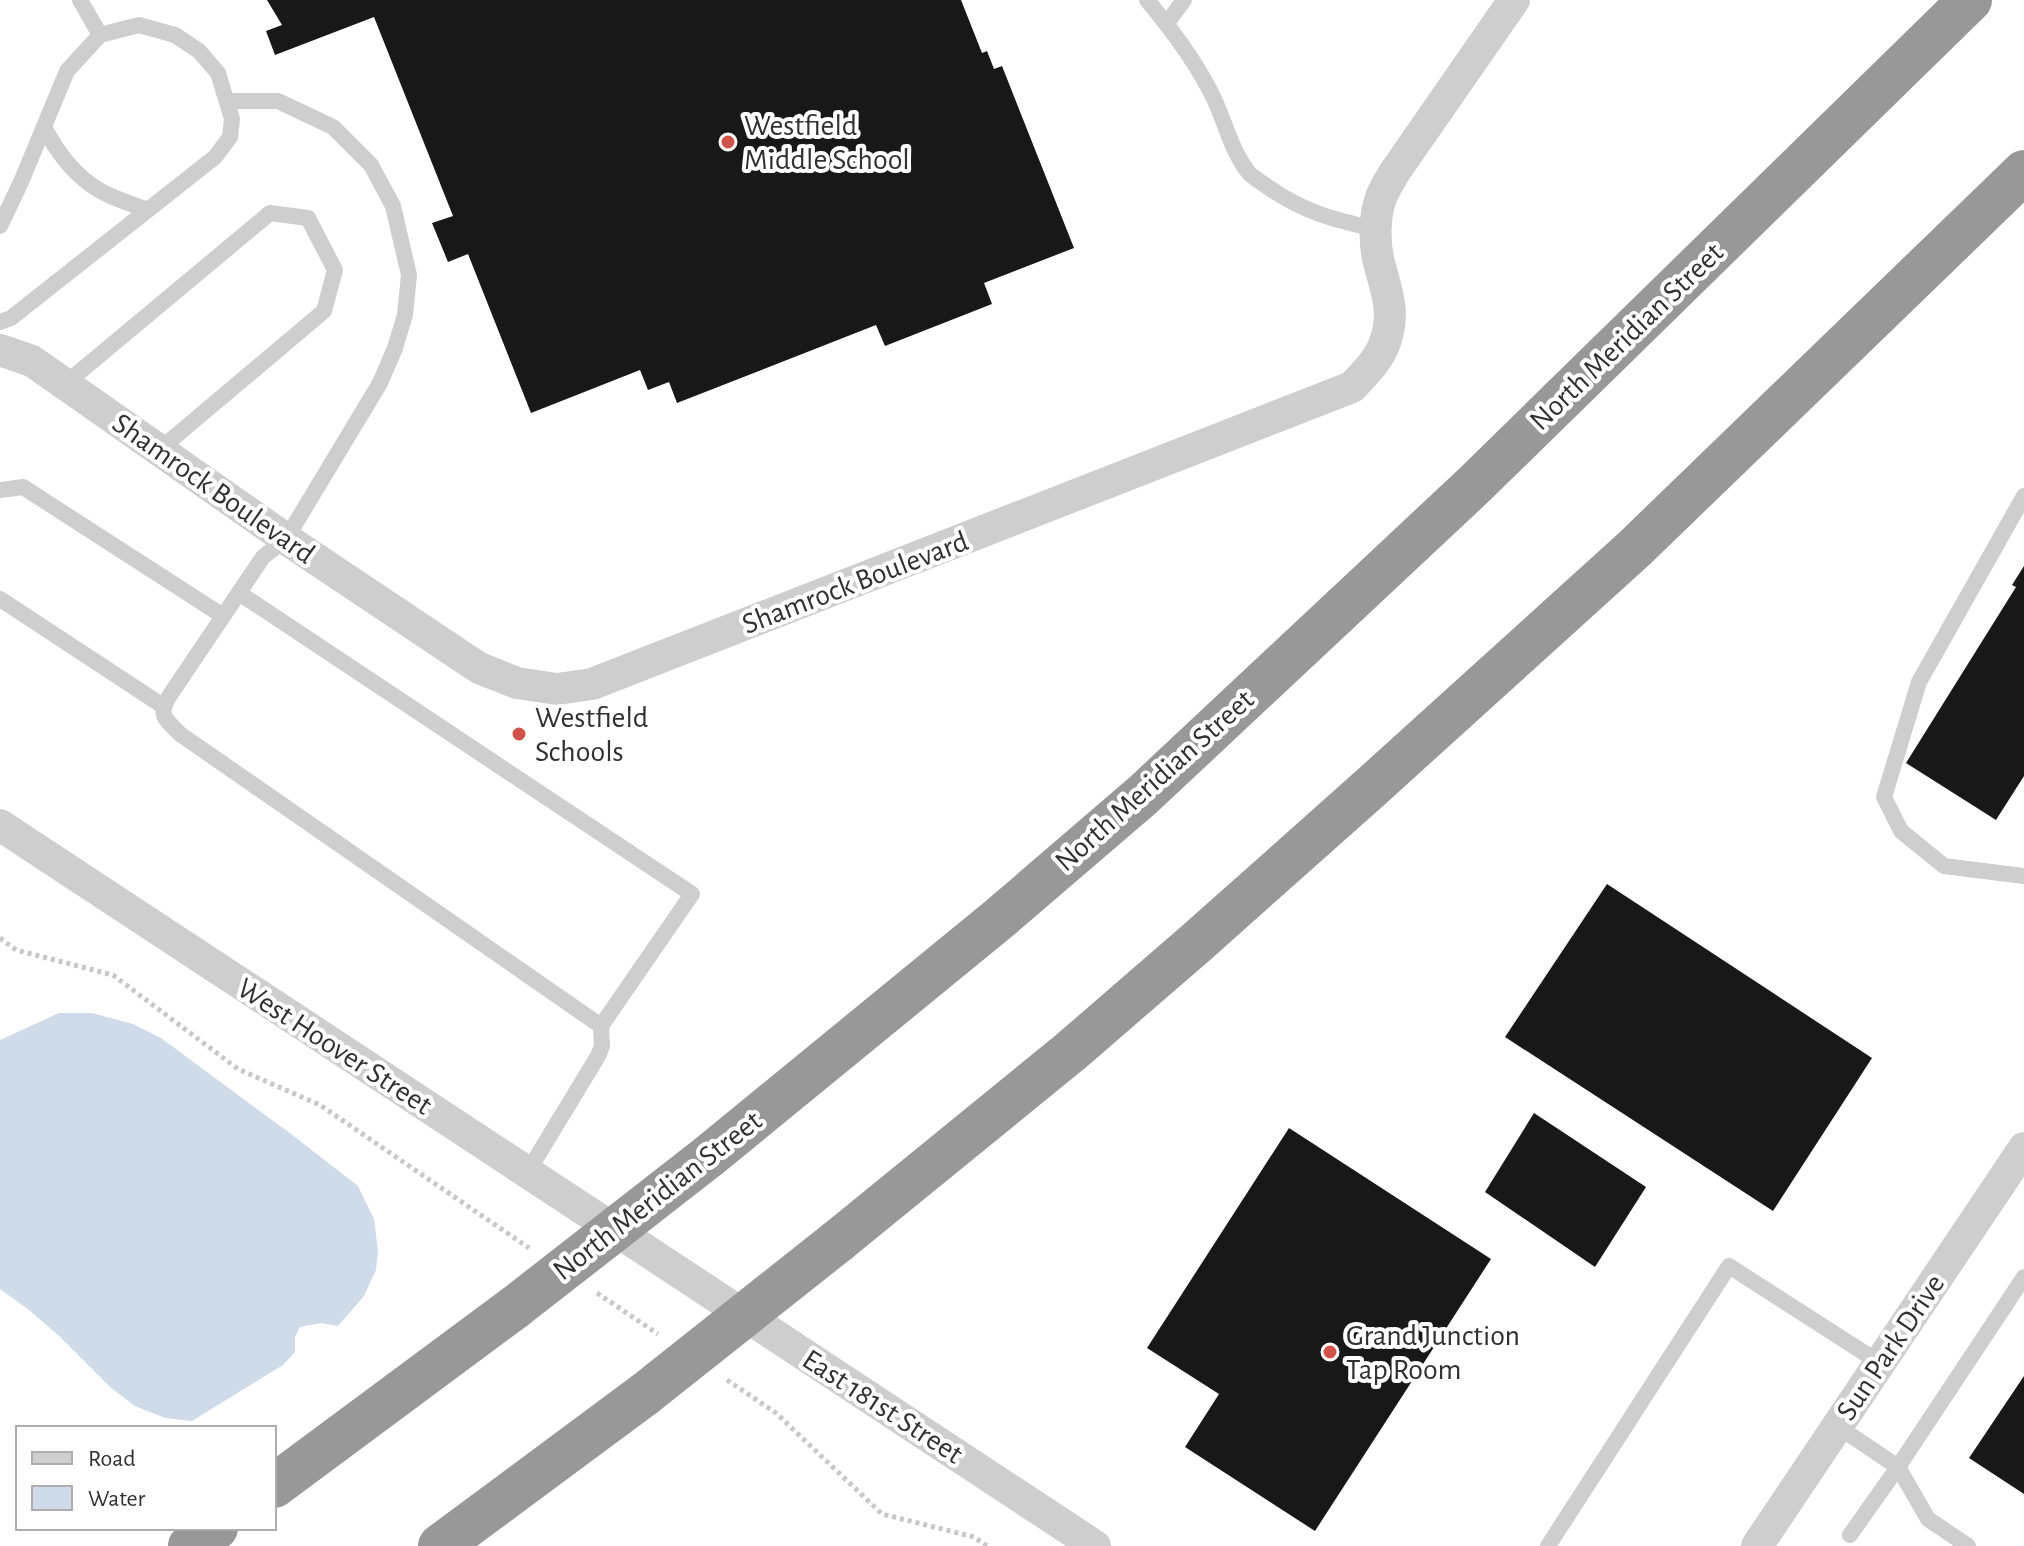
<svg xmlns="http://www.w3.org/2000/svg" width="2024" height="1546" font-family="'Alegreya Sans',sans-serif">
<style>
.water{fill:#cfdbe9}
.building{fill:#181818}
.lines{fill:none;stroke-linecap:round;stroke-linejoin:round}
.path{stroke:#c8c8c8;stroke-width:5;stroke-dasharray:4 4;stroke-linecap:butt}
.lane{stroke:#cecece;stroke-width:16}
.street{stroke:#cecece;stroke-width:32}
.highway{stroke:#989898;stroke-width:44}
.highway-bridge{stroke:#989898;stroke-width:44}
.poi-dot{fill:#d15349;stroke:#fff;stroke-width:3}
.labels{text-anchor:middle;stroke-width:8;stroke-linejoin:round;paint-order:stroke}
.poi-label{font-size:30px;fill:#313131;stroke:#fff;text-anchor:start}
.street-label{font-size:30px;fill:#313131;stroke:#fff}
</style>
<rect width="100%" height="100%" fill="#fff"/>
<polygon class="water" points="59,1013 92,1013 133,1024 161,1038 291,1134 358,1186 374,1219 378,1251 376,1270 364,1296 338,1326 321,1323 300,1327 295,1337 295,1352 283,1365 192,1421 165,1418 135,1406 110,1387 58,1335 29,1310 0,1289 0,1040"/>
<g class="building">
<polygon points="267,0 961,0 982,53 987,51 994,69 1002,66 1074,248 984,283 992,304 885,346 876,325 677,403 669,382 648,390 640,370 531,413 468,254 448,262 432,223 453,216 374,17 275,55 266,31 282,25"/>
<polygon points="2024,566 2024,776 1996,820 1906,763 2016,587 2012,585"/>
<polygon points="1607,884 1872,1058 1773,1211 1505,1037"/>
<polygon points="1534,1113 1646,1187 1595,1267 1485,1192"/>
<polygon points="1289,1128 1491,1259 1315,1531 1185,1447 1219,1394 1147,1348"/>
<polygon points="2024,1376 2024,1494 1969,1458"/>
</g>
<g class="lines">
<g class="path">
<polyline points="0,938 16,950 113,975 238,1069 320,1105 529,1248"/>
<polyline points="597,1293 658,1334"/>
<polyline points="727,1380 776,1413 882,1514 974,1537 987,1546"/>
</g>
<g class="lane">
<polyline points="80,0 100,35"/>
<path d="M1147,0C1173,31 1198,64 1215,101C1226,125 1232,152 1249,173C1254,178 1262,183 1268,187C1303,212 1335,220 1375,229"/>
<polyline points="1167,23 1184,0"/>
<path d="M227,101H278L333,127L371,165L393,206L409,275L405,315L395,348L380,383L286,539L263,557L170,695C157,716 165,718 180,734L601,1026L692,894L239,593"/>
<path d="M44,127C57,152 75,176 99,190C114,199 132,204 148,210"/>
<polyline points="0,226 21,182 67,71 100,35 139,25 175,35 199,51 218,73 232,119 230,137 215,157 11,318 0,322"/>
<polyline points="65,384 270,213 308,218 335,270 324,311 159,450"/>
<polyline points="0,490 23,487 223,616"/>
<polyline points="2024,496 1919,682 1884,797 1901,831 1944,866 2024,876"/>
<polyline points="0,599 163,706"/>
<polyline points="527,1173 598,1056 602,1046 601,1026"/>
<polyline points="1837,1426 1898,1467 1928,1519 1968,1546"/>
<polyline points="1850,1535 1898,1467 2024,1277"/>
<polyline points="1548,1546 1729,1266 1880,1363"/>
</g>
<g class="street">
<path d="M0,350L32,361L286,539L479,668L517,683L557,689L592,684L1352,387C1365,373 1379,360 1385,342C1396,312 1386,290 1379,263C1374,243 1374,214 1382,195C1385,188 1390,180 1394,173L1514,0"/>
<polyline points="0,825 1095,1546"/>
<polyline points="1757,1546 2024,1148"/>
</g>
<g class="highway">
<polyline points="709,1156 1001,917 1143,795 1473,486 1970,0"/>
<polyline points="838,1241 1070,1052 1196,943 1369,789 1634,549 2024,172"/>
<polyline points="274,1486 514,1308"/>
<polyline points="190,1546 216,1528"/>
<polyline points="440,1546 645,1394"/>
</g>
<g class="highway-bridge">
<polyline points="514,1308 709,1156"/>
<polyline points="645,1394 838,1241"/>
</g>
</g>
<g class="poi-dot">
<circle cx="728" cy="142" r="8"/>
<circle cx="519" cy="734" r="8"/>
<circle cx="1330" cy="1352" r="8"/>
</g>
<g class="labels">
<g class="poi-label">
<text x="744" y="135">Westfield<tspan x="744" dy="34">Middle School</tspan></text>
<text x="535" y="727">Westfield<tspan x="535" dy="34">Schools</tspan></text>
<text x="1346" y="1345">Grand Junction<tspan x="1346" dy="34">Tap Room</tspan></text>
</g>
<g class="street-label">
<text transform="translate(1626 336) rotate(-44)" y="10">North Meridian Street</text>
<text transform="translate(214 488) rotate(35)" y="10">Shamrock Boulevard</text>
<text transform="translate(855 582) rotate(-21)" y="10">Shamrock Boulevard</text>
<text transform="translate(1154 780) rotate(-42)" y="10">North Meridian Street</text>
<text transform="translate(335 1046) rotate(33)" y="10">West Hoover Street</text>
<text transform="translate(657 1195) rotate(-38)" y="10">North Meridian Street</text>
<text transform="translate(1890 1347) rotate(-56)" y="10">Sun Park Drive</text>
<text transform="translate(883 1406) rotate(33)" y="10">East 181st Street</text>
</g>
</g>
<rect x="16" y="1426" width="260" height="104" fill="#ffffff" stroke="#adadad" stroke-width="2"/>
<rect x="32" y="1452" width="40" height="12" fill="#cecece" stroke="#adadad" stroke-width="2"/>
<text x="88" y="1466" font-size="24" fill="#313131">Road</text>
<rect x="32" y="1486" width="40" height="24" fill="#cfdbe9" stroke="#adadad" stroke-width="2"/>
<text x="88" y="1506" font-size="24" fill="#313131">Water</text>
</svg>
